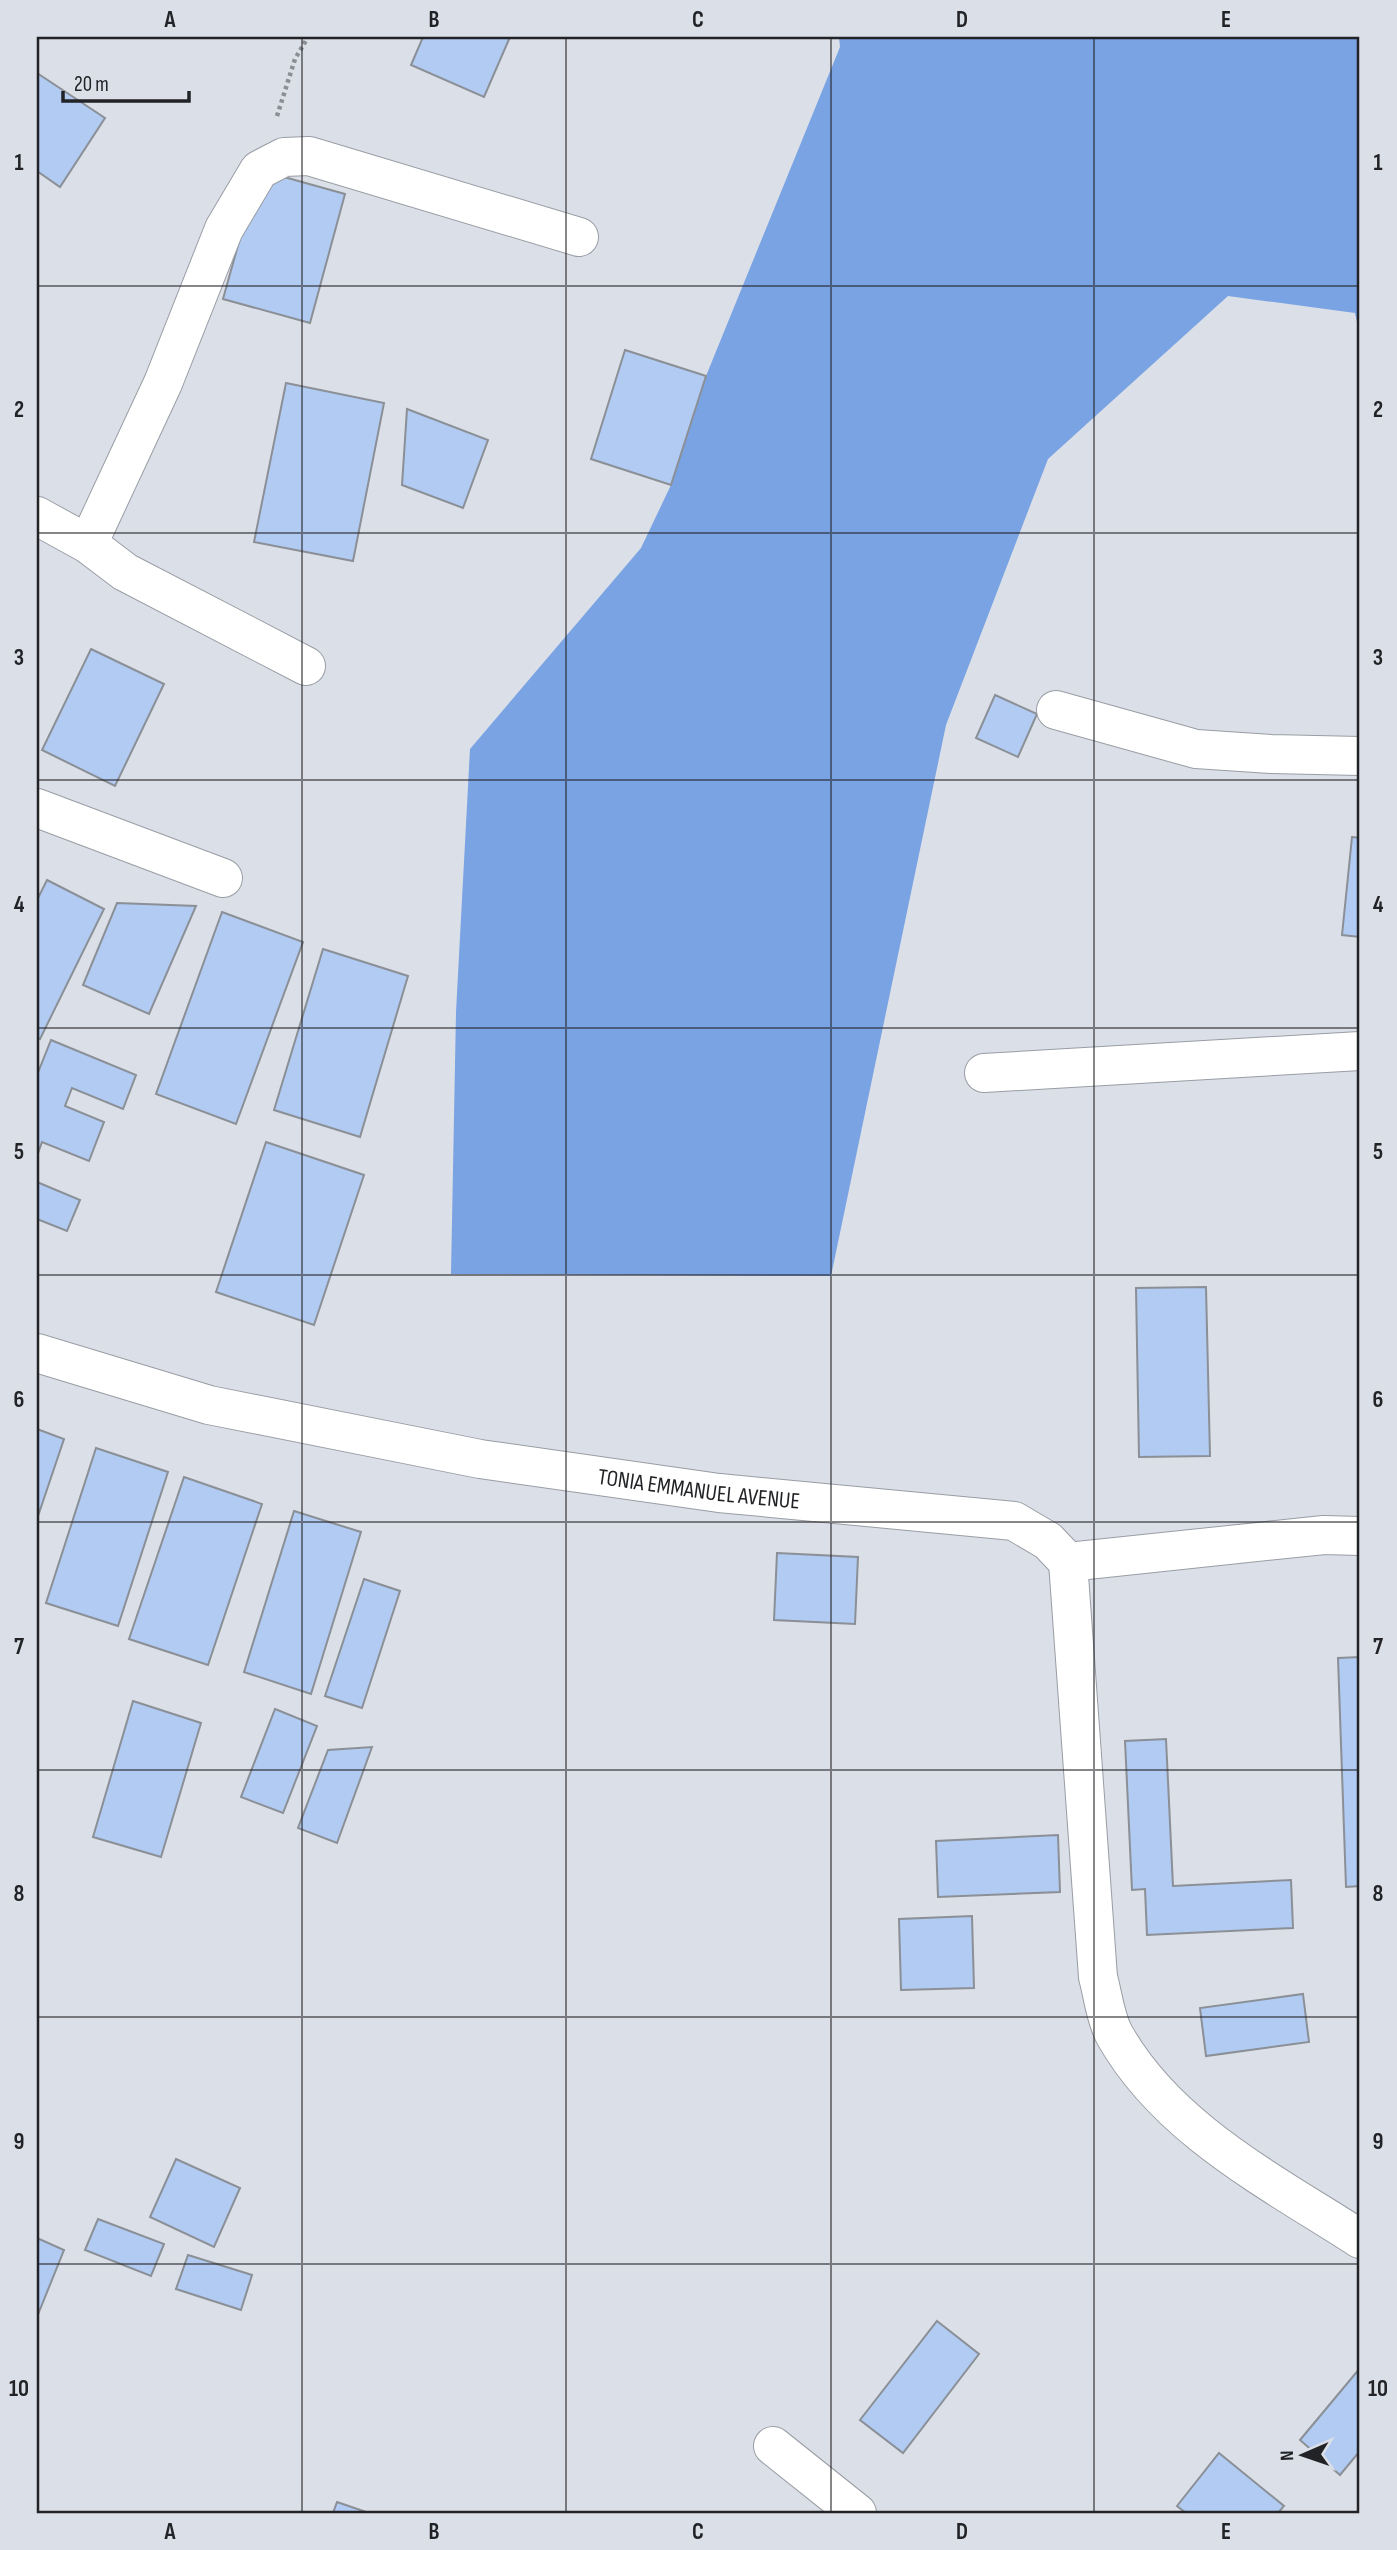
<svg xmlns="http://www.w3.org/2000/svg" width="1397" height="2550" font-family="'Sofia Sans Condensed',sans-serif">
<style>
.forest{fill:#7aa3e3}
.building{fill:#b1cbf3;stroke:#8b8f96;stroke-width:2}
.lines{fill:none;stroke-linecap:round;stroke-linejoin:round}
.minor-casing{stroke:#999da4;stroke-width:40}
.path{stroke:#8b8e93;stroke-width:4.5;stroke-dasharray:3.5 3.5;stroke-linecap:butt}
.minor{stroke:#fff;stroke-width:38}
.grid{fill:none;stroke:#222326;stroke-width:2;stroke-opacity:0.55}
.labels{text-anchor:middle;stroke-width:7;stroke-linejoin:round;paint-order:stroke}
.street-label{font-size:23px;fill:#222326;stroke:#dbdfe7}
.neatline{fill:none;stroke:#222326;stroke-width:2.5}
.grid-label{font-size:23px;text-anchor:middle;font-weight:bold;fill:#222326}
</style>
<rect width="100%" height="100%" fill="#dbdfe7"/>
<polygon class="forest" points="839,37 1360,37 1360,335 1355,313 1228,296 1048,459 946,725 831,1276 451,1274 456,1012 470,749 641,548 671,485 706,376 840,47"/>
<g class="building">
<polygon points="423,37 510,37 484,97 411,65"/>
<polygon points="37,73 105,118 60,187 37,171"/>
<polygon points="259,170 345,194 310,323 223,299"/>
<polygon points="625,350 706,376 671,485 591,459"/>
<polygon points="286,383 384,403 353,561 254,542"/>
<polygon points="407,409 488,440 463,508 402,485"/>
<polygon points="91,649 164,684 115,786 42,750"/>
<polygon points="995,695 1037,714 1018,757 976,738"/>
<polygon points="1352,837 1360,838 1360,937 1342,935"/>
<polygon points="47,880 104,909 40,1039 37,1037 37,900"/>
<polygon points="117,903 196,906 149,1014 83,985"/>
<polygon points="222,912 303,942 236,1124 156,1094"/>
<polygon points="323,949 408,976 360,1137 274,1110"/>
<polygon points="51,1040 136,1075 123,1109 72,1088 65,1106 104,1122 89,1161 42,1142 37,1156 37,1075"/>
<polygon points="266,1142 364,1175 314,1325 216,1292"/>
<polygon points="37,1182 80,1200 67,1231 37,1219"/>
<polygon points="1206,1287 1210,1456 1139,1457 1136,1288"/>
<polygon points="37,1429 64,1439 37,1519"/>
<polygon points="96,1448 168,1472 118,1626 46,1603"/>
<polygon points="184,1477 262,1504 208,1665 129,1639"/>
<polygon points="294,1511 361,1532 311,1694 244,1672"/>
<polygon points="777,1553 858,1557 855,1624 774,1620"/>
<polygon points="364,1579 400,1591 362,1708 325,1696"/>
<polygon points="1360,1657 1360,1886 1346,1887 1338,1658"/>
<polygon points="133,1701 201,1723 161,1857 93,1837"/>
<polygon points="275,1709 317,1726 283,1813 241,1797"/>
<polygon points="1166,1739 1173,1886 1291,1880 1293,1928 1147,1935 1145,1889 1132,1890 1125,1741"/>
<polygon points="372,1747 337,1843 298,1828 328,1750"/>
<polygon points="1058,1835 1060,1892 938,1897 936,1841"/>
<polygon points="972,1916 974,1988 901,1990 899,1919"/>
<polygon points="1303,1994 1309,2042 1206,2056 1200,2008"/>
<polygon points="176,2159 240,2188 214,2247 150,2217"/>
<polygon points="98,2219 164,2244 151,2276 85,2250"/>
<polygon points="37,2238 64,2250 37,2317"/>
<polygon points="188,2255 252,2275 241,2310 176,2289"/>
<polygon points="937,2321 979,2354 903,2453 860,2420"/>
<polygon points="1360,2368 1360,2451 1340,2475 1300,2440"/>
<polygon points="1219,2453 1284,2506 1278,2513 1186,2513 1177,2506"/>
<polygon points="337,2502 369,2513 333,2513"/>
</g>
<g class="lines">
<defs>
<g id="minor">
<polyline points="37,516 88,544 125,572 306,666"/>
<polyline points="88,544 163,383 224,229 259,170 284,157 309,156 579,237"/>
<polyline points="1056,710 1196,749 1271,754 1360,756"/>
<polyline points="37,808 223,878"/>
<polyline points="984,1073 1360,1051"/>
<path id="s1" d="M37,1353L209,1405L480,1459L719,1493L1014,1521L1048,1541L1068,1562"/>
<path d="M1068,1562L1098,1977C1103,1995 1105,2017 1114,2034C1167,2129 1272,2182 1360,2239"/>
<polyline points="1068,1562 1324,1535 1360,1536"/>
<polyline points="773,2446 857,2513"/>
</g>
</defs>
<use href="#minor" class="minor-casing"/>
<polyline class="path" points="277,116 295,59 308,37"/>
<use href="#minor" class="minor"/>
</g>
<path class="grid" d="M302,37V2513M566,37V2513M831,37V2513M1094,37V2513M37,286H1360M37,533H1360M37,780H1360M37,1028H1360M37,1275H1360M37,1522H1360M37,1770H1360M37,2017H1360M37,2264H1360"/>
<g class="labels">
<g class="street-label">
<text dy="8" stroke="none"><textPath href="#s1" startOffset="677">TONIA EMMANUEL AVENUE</textPath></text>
</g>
</g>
<rect width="1397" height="2550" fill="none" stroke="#dbdfe7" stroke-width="77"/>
<g transform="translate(1303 2455) rotate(268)" stroke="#dbdfe7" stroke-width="5" paint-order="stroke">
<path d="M0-5L12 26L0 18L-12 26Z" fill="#222326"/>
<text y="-10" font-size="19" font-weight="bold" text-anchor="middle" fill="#222326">N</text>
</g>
<path d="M63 91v10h126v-10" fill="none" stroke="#222326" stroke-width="3.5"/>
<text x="74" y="91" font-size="21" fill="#222326" stroke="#dbdfe7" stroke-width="5" paint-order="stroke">20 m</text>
<rect x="38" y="38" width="1320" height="2474" class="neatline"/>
<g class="grid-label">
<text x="170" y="27">A</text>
<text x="434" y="27">B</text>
<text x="698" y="27">C</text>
<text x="962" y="27">D</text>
<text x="1226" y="27">E</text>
<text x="19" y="170">1</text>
<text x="1378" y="170">1</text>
<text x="19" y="417">2</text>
<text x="1378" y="417">2</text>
<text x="19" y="665">3</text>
<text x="1378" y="665">3</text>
<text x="19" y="912">4</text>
<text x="1378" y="912">4</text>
<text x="19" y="1159">5</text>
<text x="1378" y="1159">5</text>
<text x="19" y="1407">6</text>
<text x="1378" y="1407">6</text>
<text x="19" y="1654">7</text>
<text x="1378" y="1654">7</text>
<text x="19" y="1901">8</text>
<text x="1378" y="1901">8</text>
<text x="19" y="2149">9</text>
<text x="1378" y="2149">9</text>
<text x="19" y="2396">10</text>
<text x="1378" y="2396">10</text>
<text x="170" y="2539">A</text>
<text x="434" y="2539">B</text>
<text x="698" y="2539">C</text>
<text x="962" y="2539">D</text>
<text x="1226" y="2539">E</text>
</g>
</svg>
